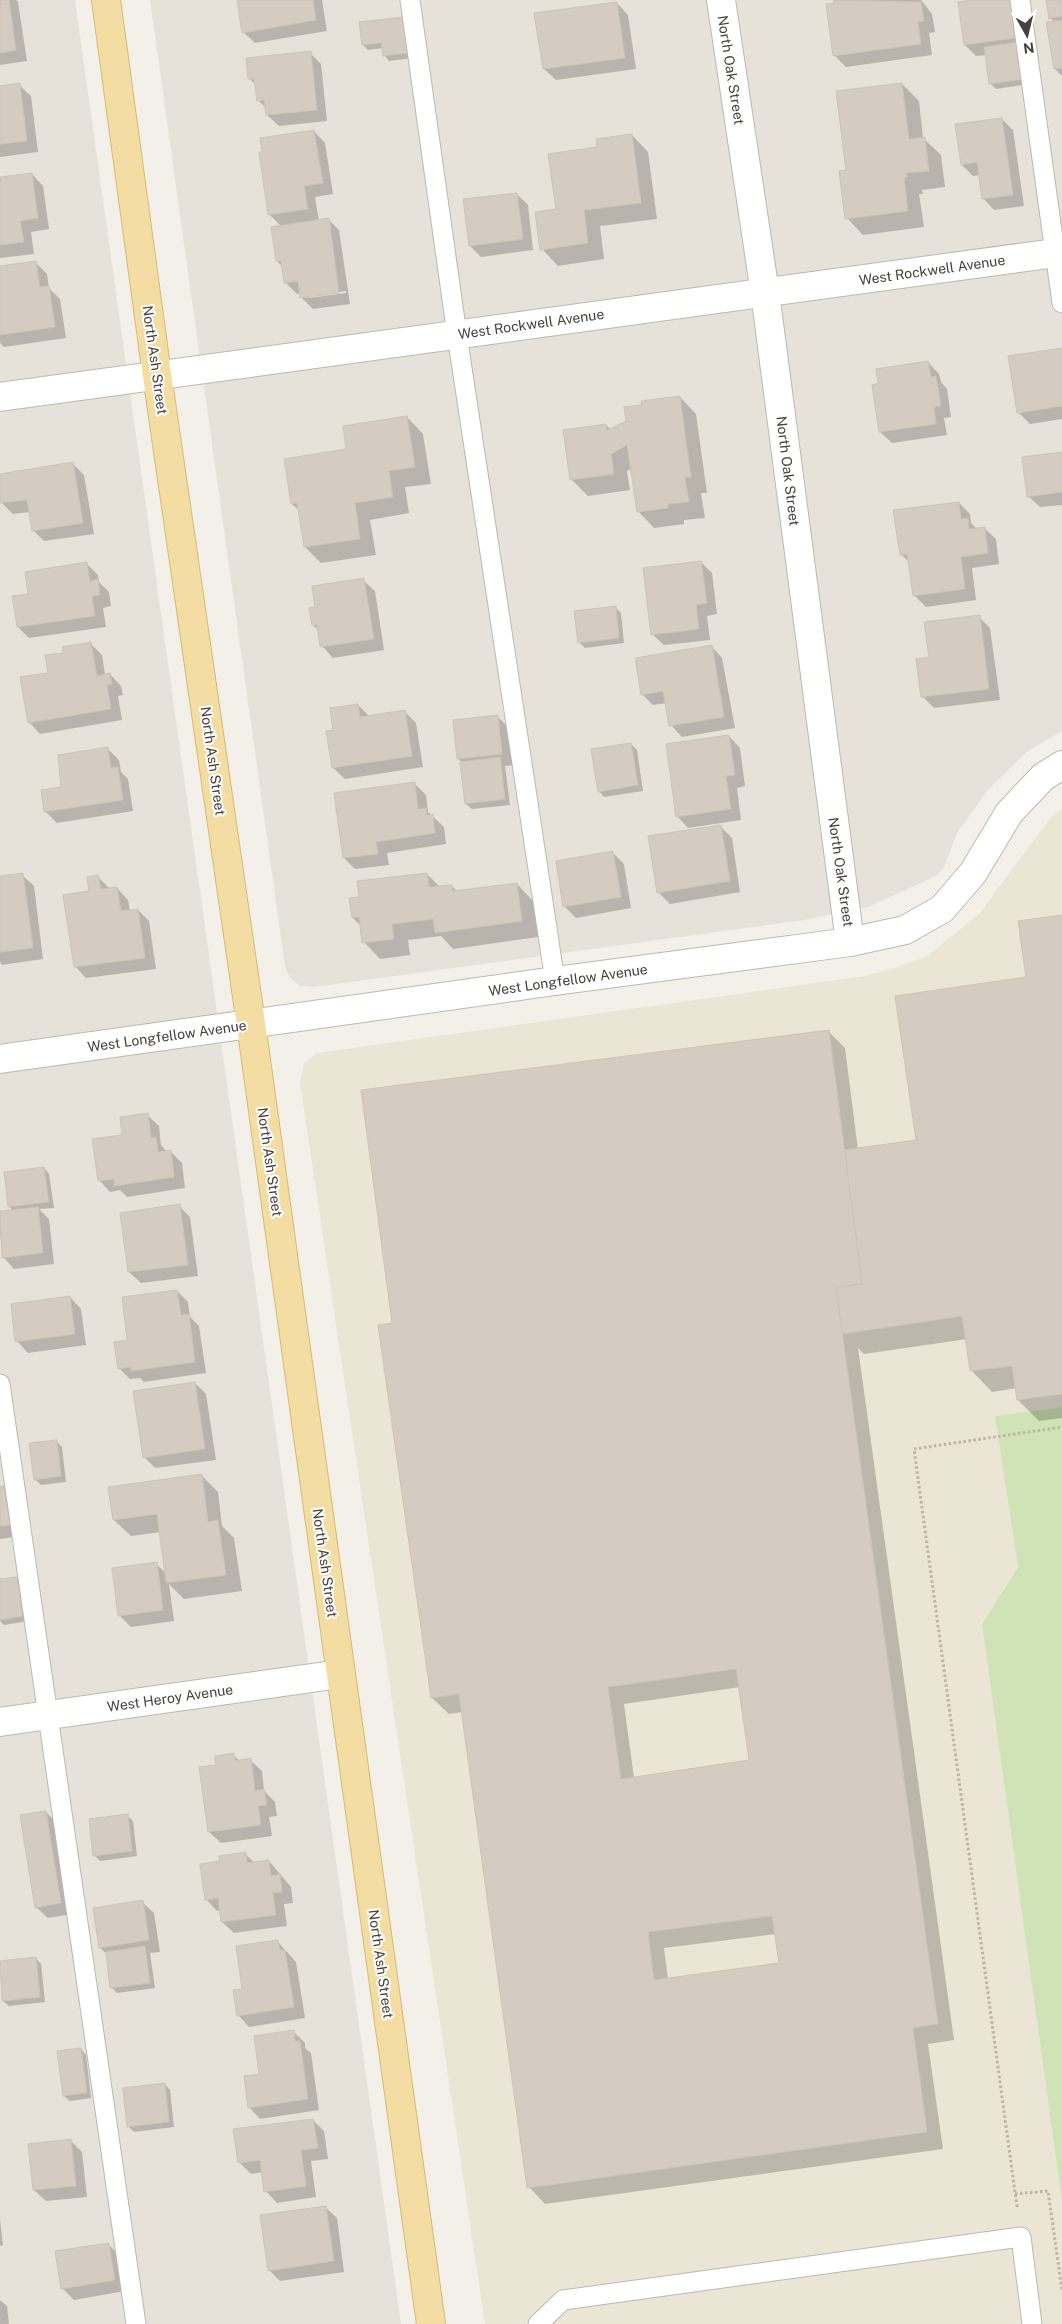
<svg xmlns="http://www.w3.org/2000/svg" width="1062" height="2324" font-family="'Public Sans',sans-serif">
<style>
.residential{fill:#e6e2d9}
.education{fill:#ebe5d6}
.green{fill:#cfe3b7}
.shadow{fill:#0003;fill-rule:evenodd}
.building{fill:#d4ccc1;stroke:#cec4b5;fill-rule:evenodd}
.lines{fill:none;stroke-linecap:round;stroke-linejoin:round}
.lane-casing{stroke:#beb8ad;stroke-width:21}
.street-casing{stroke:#beb8ad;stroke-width:30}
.primary-casing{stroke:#d7ba74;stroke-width:30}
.path{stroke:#beb4a0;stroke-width:3;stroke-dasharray:2.5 2.5;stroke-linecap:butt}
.lane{stroke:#fff;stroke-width:19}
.street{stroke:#fff;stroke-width:28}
.primary{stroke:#f3dda3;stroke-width:28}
.labels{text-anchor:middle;stroke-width:4;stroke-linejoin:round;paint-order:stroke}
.street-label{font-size:14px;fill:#464139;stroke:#fff}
</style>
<rect width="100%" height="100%" fill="#f3f0ea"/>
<g class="residential">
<polygon points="0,0 75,0 401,2324 0,2324"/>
<polygon points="150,0 1062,0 1062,731 1028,751 988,790 957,833 944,867 936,876 868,907 804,920 314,987 300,986 290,978 285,967"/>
</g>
<polygon class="education" points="1062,809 1062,1407 995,1416 1018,1567 982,1624 1062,2202 1062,2324 485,2324 300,1083 304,1063 317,1053 865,976 894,968 926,957 980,913 1051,817"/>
<polygon class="green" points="1062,1407 1062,2202 982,1624 1018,1567 995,1416"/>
<g class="shadow">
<polygon points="0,0 16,0 18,2 27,61 0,65"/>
<polygon points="238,0 322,0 327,31 255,43 243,32"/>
<polygon points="835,0 921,0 932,14 935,32 929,33 932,55 846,67 835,56"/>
<polygon points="971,0 1022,0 1029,84 996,89 990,83 987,55 976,56 965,45"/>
<polygon points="1047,0 1062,0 1062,76 1055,69 1048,23 1055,22 1050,18"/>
<polygon points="617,3 628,15 636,69 556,80 544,69 536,14"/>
<polygon points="403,19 413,58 389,61 384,55 383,48 368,50 363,45"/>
<polygon points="310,53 321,64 327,121 279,126 267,115 267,109 258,100 256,85 250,79"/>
<polygon points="902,84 919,101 923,138 941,155 945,187 922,190 923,194 919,194 924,227 863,235 847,218 847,171"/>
<polygon points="19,85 31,96 38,152 0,157 0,87"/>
<polygon points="1002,119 1013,130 1024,206 994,210 983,198 980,175 973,176 962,165"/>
<path d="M314,131L325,143L333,194L315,197L319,221L328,219L339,230L350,304L313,309L302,298L301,293L297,294L285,282L283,267L277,261L281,226L269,214ZM346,291V293L309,298V296Z"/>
<polygon points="632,135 648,152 657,219 600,226 604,259 558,266 542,249 557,210 599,148"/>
<polygon points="32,174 43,186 49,229 31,232 34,254 0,258 0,178"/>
<polygon points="517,194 528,205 533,250 481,257 470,246"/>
<polygon points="35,262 47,274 49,288 60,299 66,338 4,347 0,343 0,268"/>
<polygon points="1062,350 1062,419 1030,424 1018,412"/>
<polygon points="928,362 939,374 941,382 947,389 951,417 944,418 947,435 892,443 880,432"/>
<polygon points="680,397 696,414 707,493 701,493 705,518 684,520 684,524 654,528 638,511 632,468 627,471 630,490 588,496 571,479 606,425 611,430 627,422 643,406"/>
<polygon points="407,417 423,434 431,484 405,487 409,513 370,520 376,555 321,563 305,547 300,511 292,504 348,450"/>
<polygon points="1062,453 1062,505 1040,507 1028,496"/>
<polygon points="73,464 84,475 94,534 44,541 33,530 30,512 13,514 2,503 0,475"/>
<polygon points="959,503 970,514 971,523 977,529 984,528 996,539 999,564 972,568 976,600 926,607 914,595 910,563 901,554"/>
<polygon points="701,562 712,573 717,614 707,616 710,640 664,645 652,634"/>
<polygon points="87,564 98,575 99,582 109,592 111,606 103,608 106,627 29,638 18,627 29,595"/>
<polygon points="363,580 375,591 384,650 333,658 322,646 319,631 313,625"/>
<polygon points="615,607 621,613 624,643 585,648 579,642"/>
<polygon points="979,617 990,628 1000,700 934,708 923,697 930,658"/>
<polygon points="91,644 102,655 105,675 110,674 121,686 123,695 118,696 122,720 40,734 29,722 49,674 64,654"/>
<polygon points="711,646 722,658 735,728 682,737 671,725 667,703 653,705 642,694"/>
<polygon points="358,705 370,717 405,712 416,723 423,767 345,779 333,768 335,731"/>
<polygon points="498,717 509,728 513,765 505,766 510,805 472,809 466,804 462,762 458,759"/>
<polygon points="729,736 740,748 745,786 737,788 741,820 688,828 677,816"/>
<polygon points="631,744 637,750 643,791 604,797 599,791"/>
<polygon points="108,749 119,760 121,772 128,779 133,811 57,823 45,811 63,788"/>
<polygon points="414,783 426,795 428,812 444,827 446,844 387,853 389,865 355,869 344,858 335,794"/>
<polygon points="720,826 732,838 740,892 670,904 658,892"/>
<polygon points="613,853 624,864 631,908 576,918 564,906"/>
<polygon points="427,874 440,887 452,886 457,891 517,884 533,901 538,937 453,949 441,936 408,940 410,955 380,959 364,942 361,926 353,918 360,898"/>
<polygon points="22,875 34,886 43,959 2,965 0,962 0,877"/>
<polygon points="98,877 109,888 117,888 128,900 130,911 138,910 149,921 156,969 86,978 75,966 90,892"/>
<path d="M1062,916V1418L1039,1421L1018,1400L1017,1388L992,1392L972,1371L967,1339L864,1354L858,1348L954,2040L928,2044L943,2149L545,2204L529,2187L462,1712L449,1714L432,1698L393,1324L828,1031L845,1048L858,1150L917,1141L1027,978ZM740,1687L750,1761L634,1778L624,1704ZM776,1934L780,1964L668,1979L664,1948Z"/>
<polygon points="147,1115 159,1126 161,1145 167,1152 171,1152 182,1163 185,1188 127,1197 120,1190 110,1192 99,1180 123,1136"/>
<polygon points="44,1168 49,1174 54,1208 39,1209 49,1219 54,1264 14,1269 3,1257 0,1231 0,1212 13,1211 10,1207 5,1173"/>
<polygon points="179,1206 190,1217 198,1276 141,1283 129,1272 121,1214"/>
<polygon points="177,1291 188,1302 190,1317 199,1326 206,1373 144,1382 140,1378 130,1379 119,1368 129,1341"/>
<polygon points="70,1297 81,1309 86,1345 28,1353 17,1341"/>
<polygon points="195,1383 206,1394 216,1460 155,1468 144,1457"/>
<polygon points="56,1441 62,1447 66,1482 41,1485 35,1479"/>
<polygon points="201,1475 218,1492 222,1526 234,1538 242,1591 184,1599 169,1584 174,1621 131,1627 119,1615 156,1564 166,1573 161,1532 131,1536 114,1520"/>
<polygon points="4,1487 15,1498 21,1536 0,1539 0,1488"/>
<polygon points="16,1578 22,1583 28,1621 4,1625 0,1621 0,1581"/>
<polygon points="233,1755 240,1761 250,1760 262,1771 264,1791 275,1802 277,1816 269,1817 272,1836 221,1843 209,1832 217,1766"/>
<polygon points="46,1812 57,1823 72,1914 48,1918 36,1907"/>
<polygon points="127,1815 133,1821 137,1856 100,1861 94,1855"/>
<polygon points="245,1854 255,1863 269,1861 291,1887 293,1903 284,1904 287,1926 234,1933 222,1922 221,1910 217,1911 206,1899 222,1862"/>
<polygon points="142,1902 154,1913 160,1952 150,1953 155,1988 117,1993 112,1988 107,1954 100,1948"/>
<polygon points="278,1942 296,1962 305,2018 249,2027 238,2015 244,1990"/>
<polygon points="36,1958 41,1964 45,2002 9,2006 3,2001 0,1962"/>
<polygon points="293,2031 305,2043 305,2048 311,2053 319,2110 260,2119 249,2107 261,2075"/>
<polygon points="81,2049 86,2055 91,2098 70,2101 64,2096"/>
<polygon points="165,2084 170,2090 174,2127 134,2132 128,2126"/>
<polygon points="313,2120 324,2131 328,2159 311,2161 316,2197 277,2203 266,2191 263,2172 251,2174 239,2162"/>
<polygon points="71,2141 82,2152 87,2197 46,2201 34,2190"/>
<polygon points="325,2207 337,2218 344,2272 280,2281 269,2270"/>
<polygon points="0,2219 3,2245 0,2246"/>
<polygon points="108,2244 119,2255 125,2291 74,2300 62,2288"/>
<polygon points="0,2300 7,2306 9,2324 0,2324"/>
</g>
<g class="building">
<polygon points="0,0 9,0 16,50 0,53"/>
<polygon points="237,0 313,0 316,20 242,33"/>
<polygon points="833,0 921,2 924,21 918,22 921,44 833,56 826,4 834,3"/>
<polygon points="970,0 1012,0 1017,38 964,45 958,2"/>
<polygon points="1046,0 1062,0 1062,16 1049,19"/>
<polygon points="617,2 625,58 543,69 534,13"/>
<polygon points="404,17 408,53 383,56 381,43 362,45 359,22"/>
<polygon points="1062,20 1062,68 1054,69 1046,22"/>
<polygon points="1019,42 1024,79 989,84 984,47"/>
<polygon points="311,51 317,110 266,115 264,100 257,101 254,79 248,79 246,58"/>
<polygon points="20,83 27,141 0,144 0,86"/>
<polygon points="902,83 909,139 925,137 929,171 907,173 907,177 904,178 908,211 845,219 839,171 846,170 836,91"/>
<polygon points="1002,118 1013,195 982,199 977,162 961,165 955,124"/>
<polygon points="314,130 323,183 304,186 308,209 268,215 259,152 262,152 260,138"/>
<polygon points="632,134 641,203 584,210 588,243 540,250 535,212 556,209 548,154 597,147 596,139"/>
<polygon points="32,173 38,218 20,221 24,242 0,245 0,177"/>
<polygon points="517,193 523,239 469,246 463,199"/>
<polygon points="329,218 339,293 300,298 298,281 284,283 281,261 276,261 271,227"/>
<polygon points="36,261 40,287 49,286 55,327 0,335 0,266"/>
<polygon points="1062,348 1062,406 1017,413 1008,356"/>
<polygon points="928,361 931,377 936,376 941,406 934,407 936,424 879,432 872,385 878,383 876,369"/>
<polygon points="680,396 691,477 685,477 689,502 668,504 668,508 637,512 627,445 611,454 614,474 570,480 563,430 606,424 607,430 626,421 624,407 642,405 641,401"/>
<polygon points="407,416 415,467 389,471 393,497 355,503 360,539 304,547 297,503 291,504 284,459 346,449 343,426"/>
<polygon points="1062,452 1062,492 1027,497 1022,457"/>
<polygon points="73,462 83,523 32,531 27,500 0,503 0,474"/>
<polygon points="959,502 961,519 968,518 969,529 985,527 988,553 961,557 965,589 913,596 907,554 900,555 893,510"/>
<polygon points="701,561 707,603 696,605 699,629 651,635 643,568"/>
<polygon points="87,562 90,581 98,579 100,595 92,596 95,616 17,627 12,596 28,594 25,572"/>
<polygon points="364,578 374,639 320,647 317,625 312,625 309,608 315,607 312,586"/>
<polygon points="616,606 619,638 578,643 574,611"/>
<polygon points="980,615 989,689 921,697 916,659 929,657 924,622"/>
<polygon points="91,642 97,676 110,673 112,684 107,685 111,709 28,723 20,677 48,673 45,655 63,653 62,647"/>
<polygon points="712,645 724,717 669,726 663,691 641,695 635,658"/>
<polygon points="358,704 360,717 405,710 412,756 332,768 326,731 333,730 330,708"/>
<polygon points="498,715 502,754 457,759 453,720"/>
<polygon points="729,735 735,775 726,776 731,809 676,817 666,744"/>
<polygon points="631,743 638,785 598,792 591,749"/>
<polygon points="108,747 111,768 118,767 123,800 44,812 41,790 61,787 58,755"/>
<polygon points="500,757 505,799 465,804 460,762"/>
<polygon points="415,782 418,809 426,808 427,815 433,814 435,833 376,842 378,854 343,858 334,793"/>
<polygon points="721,825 730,881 657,893 648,836"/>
<polygon points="613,851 621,897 563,907 556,861"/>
<polygon points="23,873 33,948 0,952 0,876"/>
<polygon points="427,873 429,887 452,885 453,891 517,883 522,921 435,933 433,919 392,924 394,939 362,943 359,917 352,918 349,898 359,897 357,881"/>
<polygon points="98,875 101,889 117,887 121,911 138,909 145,958 74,967 63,895 89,891 87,877"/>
<polygon points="1062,915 1062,1394 1017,1400 1012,1366 970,1371 962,1316 842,1334 836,1287 862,1284 844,1150 916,1140 895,996 1026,977 1018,921"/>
<path d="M829,1030L862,1284L836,1287L938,2024L913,2028L927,2132L527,2188L459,1694L431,1698L378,1325L392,1323L361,1090ZM736,1669L749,1760L621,1779L608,1687ZM772,1916L779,1963L654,1980L648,1932Z"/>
<polygon points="148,1113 151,1138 156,1137 158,1152 171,1150 174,1177 114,1186 114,1179 98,1181 92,1139 122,1135 120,1117"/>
<polygon points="44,1167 49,1202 8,1207 4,1172"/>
<polygon points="180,1204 188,1265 128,1272 120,1213"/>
<polygon points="38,1207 43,1253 2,1258 0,1211"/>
<polygon points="177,1290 181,1315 189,1314 195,1362 131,1371 131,1367 118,1369 114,1342 127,1340 122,1297"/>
<polygon points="70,1296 75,1334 15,1342 11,1304"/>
<polygon points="195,1382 205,1449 143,1458 133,1391"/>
<polygon points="57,1440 61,1476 34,1480 29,1443"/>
<polygon points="202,1474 208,1522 218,1520 226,1575 166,1583 157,1514 113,1520 108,1487"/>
<polygon points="0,1486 4,1486 10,1525 0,1526"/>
<polygon points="157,1562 163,1610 118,1616 112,1568"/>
<polygon points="17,1577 23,1616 0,1620 0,1579"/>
<polygon points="234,1753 235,1761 251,1758 255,1791 264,1789 267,1805 258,1806 261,1825 208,1832 199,1767 216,1765 215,1756"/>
<polygon points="46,1811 61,1903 35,1908 20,1815"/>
<polygon points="128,1814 132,1851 93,1856 89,1819"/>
<polygon points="246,1852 247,1863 269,1860 271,1876 280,1874 282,1892 273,1893 276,1915 221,1922 218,1898 205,1900 200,1864 220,1861 219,1856"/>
<polygon points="143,1900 149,1940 99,1948 93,1908"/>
<polygon points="278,1940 280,1950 285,1950 294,2007 237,2016 233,1990 242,1989 236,1946"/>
<polygon points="145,1946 150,1983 110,1988 106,1952"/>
<polygon points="36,1957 40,1997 2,2001 0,1961"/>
<polygon points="294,2030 295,2041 300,2041 308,2099 248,2108 244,2076 259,2074 254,2036"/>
<polygon points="81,2048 87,2093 63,2096 57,2051"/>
<polygon points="165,2083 169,2122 127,2127 123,2088"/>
<polygon points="313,2119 318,2148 301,2150 306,2186 264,2192 260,2160 238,2163 233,2129"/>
<polygon points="71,2139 76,2186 33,2190 28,2144"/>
<polygon points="326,2206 334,2261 268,2271 260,2215"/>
<polygon points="109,2243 115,2280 61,2289 55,2251"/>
</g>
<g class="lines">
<defs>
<g id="lane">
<polyline points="410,0 457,335 555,981"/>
<polyline points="1020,0 1062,303"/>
<polyline points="0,1384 136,2324"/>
<polyline points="538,2324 563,2300 1021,2237 1032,2324"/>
</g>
<g id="street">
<polyline points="721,0 765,293 850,942"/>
<polyline points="0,397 1062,252"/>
<polyline points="0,1059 555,981 850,942 905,930 942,909 973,873 1009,813 1043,777 1062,765"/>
<polyline points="0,1722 340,1674"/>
</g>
<polyline id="primary" points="106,0 157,375 251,1024 431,2324"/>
</defs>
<use href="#lane" class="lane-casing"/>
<use href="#street" class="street-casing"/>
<use href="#primary" class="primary-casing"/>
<g class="path">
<polyline points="1015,2194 1048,2191 1062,2290"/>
<polyline points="1017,2207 914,1449 1062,1427"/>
</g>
<use href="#lane" class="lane"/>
<use href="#street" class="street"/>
<use href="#primary" class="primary"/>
</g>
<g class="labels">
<g class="street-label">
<text transform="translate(731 70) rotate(81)" y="5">North Oak Street</text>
<text transform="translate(932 270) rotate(-8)" y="5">West Rockwell Avenue</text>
<text transform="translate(531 324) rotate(-8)" y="5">West Rockwell Avenue</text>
<text transform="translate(155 360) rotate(82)" y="5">North Ash Street</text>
<text transform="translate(788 471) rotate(83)" y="5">North Oak Street</text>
<text transform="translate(213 761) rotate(82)" y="5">North Ash Street</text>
<text transform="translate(841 872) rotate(82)" y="5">North Oak Street</text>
<text transform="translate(568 980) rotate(-8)" y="5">West Longfellow Avenue</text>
<text transform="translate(167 1036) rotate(-8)" y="5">West Longfellow Avenue</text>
<text transform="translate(270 1162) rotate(82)" y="5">North Ash Street</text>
<text transform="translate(325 1563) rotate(82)" y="5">North Ash Street</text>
<text transform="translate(170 1698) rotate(-8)" y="5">West Heroy Avenue</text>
<text transform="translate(381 1964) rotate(82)" y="5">North Ash Street</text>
</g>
</g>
<g transform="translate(1027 35) rotate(172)" stroke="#ffffff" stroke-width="4" paint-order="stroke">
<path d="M0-4L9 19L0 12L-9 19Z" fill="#464139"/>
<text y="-8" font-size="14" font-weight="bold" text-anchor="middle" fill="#464139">N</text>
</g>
</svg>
